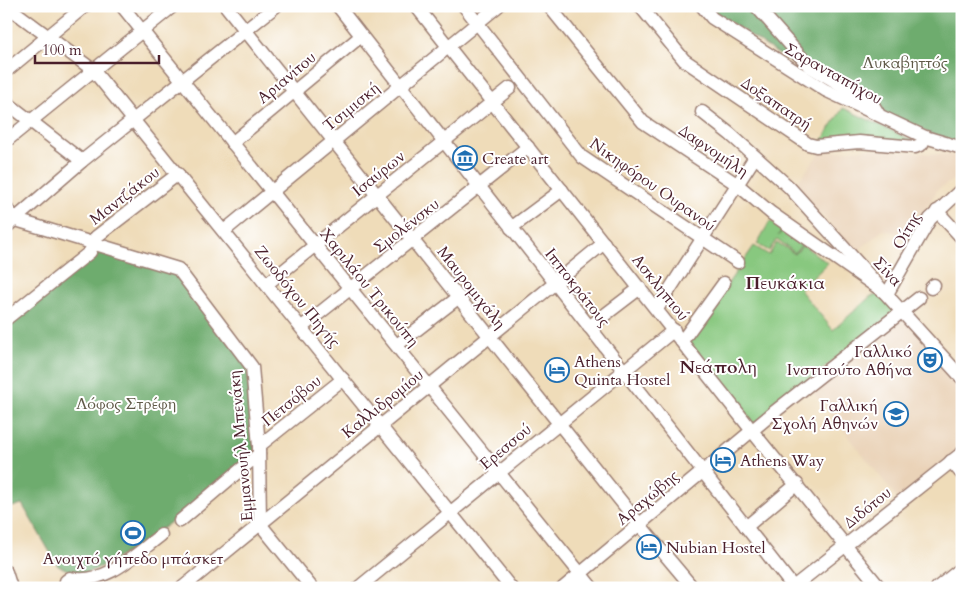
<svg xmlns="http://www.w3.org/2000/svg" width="968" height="594" font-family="Cardo,serif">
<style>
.built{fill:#ead3b8}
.green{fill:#88c87f;stroke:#697455}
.forest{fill:#6eac6e;stroke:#5c664c}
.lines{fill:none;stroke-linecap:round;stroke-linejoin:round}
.minor-casing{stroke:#9c7e72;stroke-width:15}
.minor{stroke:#fff;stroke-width:12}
.labels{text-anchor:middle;stroke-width:4;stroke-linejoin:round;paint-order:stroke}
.park-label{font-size:16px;fill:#605a48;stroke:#fff}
.street-label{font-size:16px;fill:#4a1f2b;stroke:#fff}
.poi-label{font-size:16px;fill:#4a1f2b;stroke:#fff;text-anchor:start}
.neighbourhood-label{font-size:18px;font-weight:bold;fill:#4a1f2b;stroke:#fff}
</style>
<rect width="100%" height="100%" fill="#fff"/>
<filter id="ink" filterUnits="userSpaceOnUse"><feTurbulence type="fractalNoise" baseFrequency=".02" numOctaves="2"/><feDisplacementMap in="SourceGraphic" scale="10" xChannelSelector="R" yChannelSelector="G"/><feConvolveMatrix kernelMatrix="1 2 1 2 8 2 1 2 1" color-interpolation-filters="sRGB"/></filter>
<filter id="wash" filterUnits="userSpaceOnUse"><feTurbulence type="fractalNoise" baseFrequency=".0096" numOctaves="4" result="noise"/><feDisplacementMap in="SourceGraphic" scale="20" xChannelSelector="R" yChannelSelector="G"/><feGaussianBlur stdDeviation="1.12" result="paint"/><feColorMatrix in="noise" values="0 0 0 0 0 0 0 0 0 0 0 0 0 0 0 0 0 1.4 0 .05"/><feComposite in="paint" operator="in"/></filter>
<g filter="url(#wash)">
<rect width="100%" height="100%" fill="#efdcb9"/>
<g class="built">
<polygon points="872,149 962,156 962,175 938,189 919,220 899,233 883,230 857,252 794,187 820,152"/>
<polygon points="903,314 962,381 962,449 898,499 810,388"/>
</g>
<g class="green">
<polygon points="843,108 916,142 820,144"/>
<polygon points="770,221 783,229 778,236 785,229 803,243 795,253 777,239 769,251 757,244"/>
<polygon points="777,242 795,254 803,245 828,263 800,290 833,330 871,296 879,295 897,310 754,424 688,341 754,246 769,255"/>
</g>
<g class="forest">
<polygon points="706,6 962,6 962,144 944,140 832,90"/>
<path d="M99,248L175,271L247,365L255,455C202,496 143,552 81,575L58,566L22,504L6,509V325Z"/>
</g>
</g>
<g filter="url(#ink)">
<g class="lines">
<defs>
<g id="minor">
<polyline points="7,6 93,70 511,588"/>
<polyline points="122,6 592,588"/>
<polyline points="226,6 640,525 693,588"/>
<polyline points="338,6 794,588"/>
<polyline points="416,6 757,437 880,588"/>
<polyline points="464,6 582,157 738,262"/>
<polyline points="549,6 643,122 738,185 771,213 887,294"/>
<polyline points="640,6 684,60 808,144 816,146 859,142 915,147 922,144 925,137"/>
<polyline points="702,6 712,18 825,90 925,137 962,148"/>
<polyline points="756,6 809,66 872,103 878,113"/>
<polyline points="6,71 85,6"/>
<polyline points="6,102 82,161"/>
<polyline points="702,112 730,134 789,187 962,378"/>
<polyline points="6,141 173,6"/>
<polyline points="232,143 361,36"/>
<polyline points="6,208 16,220"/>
<polyline points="937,211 962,238"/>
<polyline points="16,220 178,269 252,367 259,446 260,524 312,588"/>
<polyline points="6,227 82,161 276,6"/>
<polyline points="511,228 562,190"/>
<polyline points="224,231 498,6"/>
<polyline points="267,284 510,88"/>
<polyline points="931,288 934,285"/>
<polyline points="887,294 930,219 962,189"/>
<polyline points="657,309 755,157"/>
<polyline points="6,319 90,252 96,237 178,174"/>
<polyline points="302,327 528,147"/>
<polyline points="589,327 640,288"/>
<polyline points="682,341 724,283"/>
<polyline points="397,345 459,297"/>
<polyline points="259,446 343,379"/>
<polyline points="951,461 962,474"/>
<polyline points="180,521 259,454"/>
<polyline points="746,527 797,484"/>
<polyline points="6,572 11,588"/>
<path d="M65,588L66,581L70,578C105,586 136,554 161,535"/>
<polyline points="182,588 604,243"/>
<polyline points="358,588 674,330"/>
<polyline points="563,588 773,413 919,298"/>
<polyline points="792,588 962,453"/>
<polyline points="937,588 962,568"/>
</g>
</defs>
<use href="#minor" class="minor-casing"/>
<use href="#minor" class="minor"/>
</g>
</g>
<defs>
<symbol id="museum-ring" viewBox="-11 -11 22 22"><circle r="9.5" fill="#fff" stroke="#1f6fb2" stroke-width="1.5"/><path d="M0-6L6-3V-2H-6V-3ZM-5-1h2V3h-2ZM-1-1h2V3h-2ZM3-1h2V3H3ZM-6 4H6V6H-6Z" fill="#1f6fb2"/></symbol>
<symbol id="theatre-ring" viewBox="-11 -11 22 22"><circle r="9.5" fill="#fff" stroke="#1f6fb2" stroke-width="1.5"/><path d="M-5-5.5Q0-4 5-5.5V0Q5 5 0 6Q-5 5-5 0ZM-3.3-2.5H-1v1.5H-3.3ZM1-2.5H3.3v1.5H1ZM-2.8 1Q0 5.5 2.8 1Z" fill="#1f6fb2"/></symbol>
<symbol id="hotel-ring" viewBox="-11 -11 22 22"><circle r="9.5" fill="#fff" stroke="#1f6fb2" stroke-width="1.5"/><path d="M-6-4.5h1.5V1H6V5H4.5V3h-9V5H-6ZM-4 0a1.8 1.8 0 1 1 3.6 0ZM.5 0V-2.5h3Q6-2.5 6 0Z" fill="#1f6fb2"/></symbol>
<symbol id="university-ring" viewBox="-11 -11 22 22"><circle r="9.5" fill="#fff" stroke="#1f6fb2" stroke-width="1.5"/><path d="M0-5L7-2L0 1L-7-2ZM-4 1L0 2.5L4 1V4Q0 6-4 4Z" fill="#1f6fb2"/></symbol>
<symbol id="stadium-ring" viewBox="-11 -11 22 22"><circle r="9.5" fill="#fff" stroke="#1f6fb2" stroke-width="1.5"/><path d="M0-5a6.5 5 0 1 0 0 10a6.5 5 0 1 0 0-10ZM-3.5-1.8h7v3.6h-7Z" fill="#1f6fb2"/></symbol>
</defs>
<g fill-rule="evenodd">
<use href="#museum-ring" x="451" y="144" width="28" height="28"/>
<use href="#theatre-ring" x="916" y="346" width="28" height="28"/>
<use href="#hotel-ring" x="543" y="356" width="28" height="28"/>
<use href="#university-ring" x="882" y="400" width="28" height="28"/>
<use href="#hotel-ring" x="709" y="446" width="28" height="28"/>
<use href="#stadium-ring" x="119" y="519" width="28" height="28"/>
<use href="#hotel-ring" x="635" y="533" width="28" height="28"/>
</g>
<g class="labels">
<g class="park-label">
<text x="905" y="68">Λυκαβηττός</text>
<text x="126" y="409">Λόφος Στρέφη</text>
</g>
<g class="street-label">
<text transform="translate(834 73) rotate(29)" y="6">Σαρανταπήχου</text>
<text transform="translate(286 77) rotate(-40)" y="6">Αριανίτου</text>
<text transform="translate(777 103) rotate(34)" y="6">Δοξαπατρή</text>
<text transform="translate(351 106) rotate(-39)" y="6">Τσιμισκή</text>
<text transform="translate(714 150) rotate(34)" y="6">Δαφνομήλη</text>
<text transform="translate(378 173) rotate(-39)" y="6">Ισαύρων</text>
<text transform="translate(653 184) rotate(35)" y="6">Νικηφόρου Ουρανού</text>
<text transform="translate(124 195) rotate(-38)" y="6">Μαντζάκου</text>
<text transform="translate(406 225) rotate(-38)" y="6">Σμολένσκυ</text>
<text transform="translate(906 230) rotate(-60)" y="6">Οίτης</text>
<text transform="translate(888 271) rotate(47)" y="6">Σίνα</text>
<text transform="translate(370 287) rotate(51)" y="6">Χαριλάου Τρικούπη</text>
<text transform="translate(472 287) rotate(52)" y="6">Μαυρομιχάλη</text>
<text transform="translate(578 287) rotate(52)" y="6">Ιπποκράτους</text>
<text transform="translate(661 287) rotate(51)" y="6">Ασκληπιού</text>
<text transform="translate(298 296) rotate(51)" y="6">Ζωοδόχου Πηγής</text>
<text transform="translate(291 400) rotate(-39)" y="6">Πετσόβου</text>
<text transform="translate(382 403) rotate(-39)" y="6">Καλλιδρομίου</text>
<text transform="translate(240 446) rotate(-95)" y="6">Εμμανουήλ Μπενάκη</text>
<text transform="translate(505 446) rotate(-40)" y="6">Ερεσσού</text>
<text transform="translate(647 497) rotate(-40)" y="6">Αραχώβης</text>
<text transform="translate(867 507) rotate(-39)" y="6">Διδότου</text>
</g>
<g class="poi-label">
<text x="482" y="164">Create art</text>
<text x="912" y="357" text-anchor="end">Γαλλικό<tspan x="912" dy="18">Ινστιτούτο Αθήνα</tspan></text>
<text x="574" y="367">Athens<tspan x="574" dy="18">Quinta Hostel</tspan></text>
<text x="878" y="411" text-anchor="end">Γαλλική<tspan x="878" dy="18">Σχολή Αθηνών</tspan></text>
<text x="740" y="466">Athens Way</text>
<text x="666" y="553">Nubian Hostel</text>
<text x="133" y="564" text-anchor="middle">Ανοιχτό γήπεδο μπάσκετ</text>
</g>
<g class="neighbourhood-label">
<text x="785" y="289">Πευκάκια</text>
<text x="718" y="373">Νεάπολη</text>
</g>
</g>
<rect width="968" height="594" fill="none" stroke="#fff" stroke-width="25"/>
<path d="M35 55v8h124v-8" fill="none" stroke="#4a1f2b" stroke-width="2.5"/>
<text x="42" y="55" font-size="15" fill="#4a1f2b" stroke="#ffffff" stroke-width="4" paint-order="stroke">100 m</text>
</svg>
